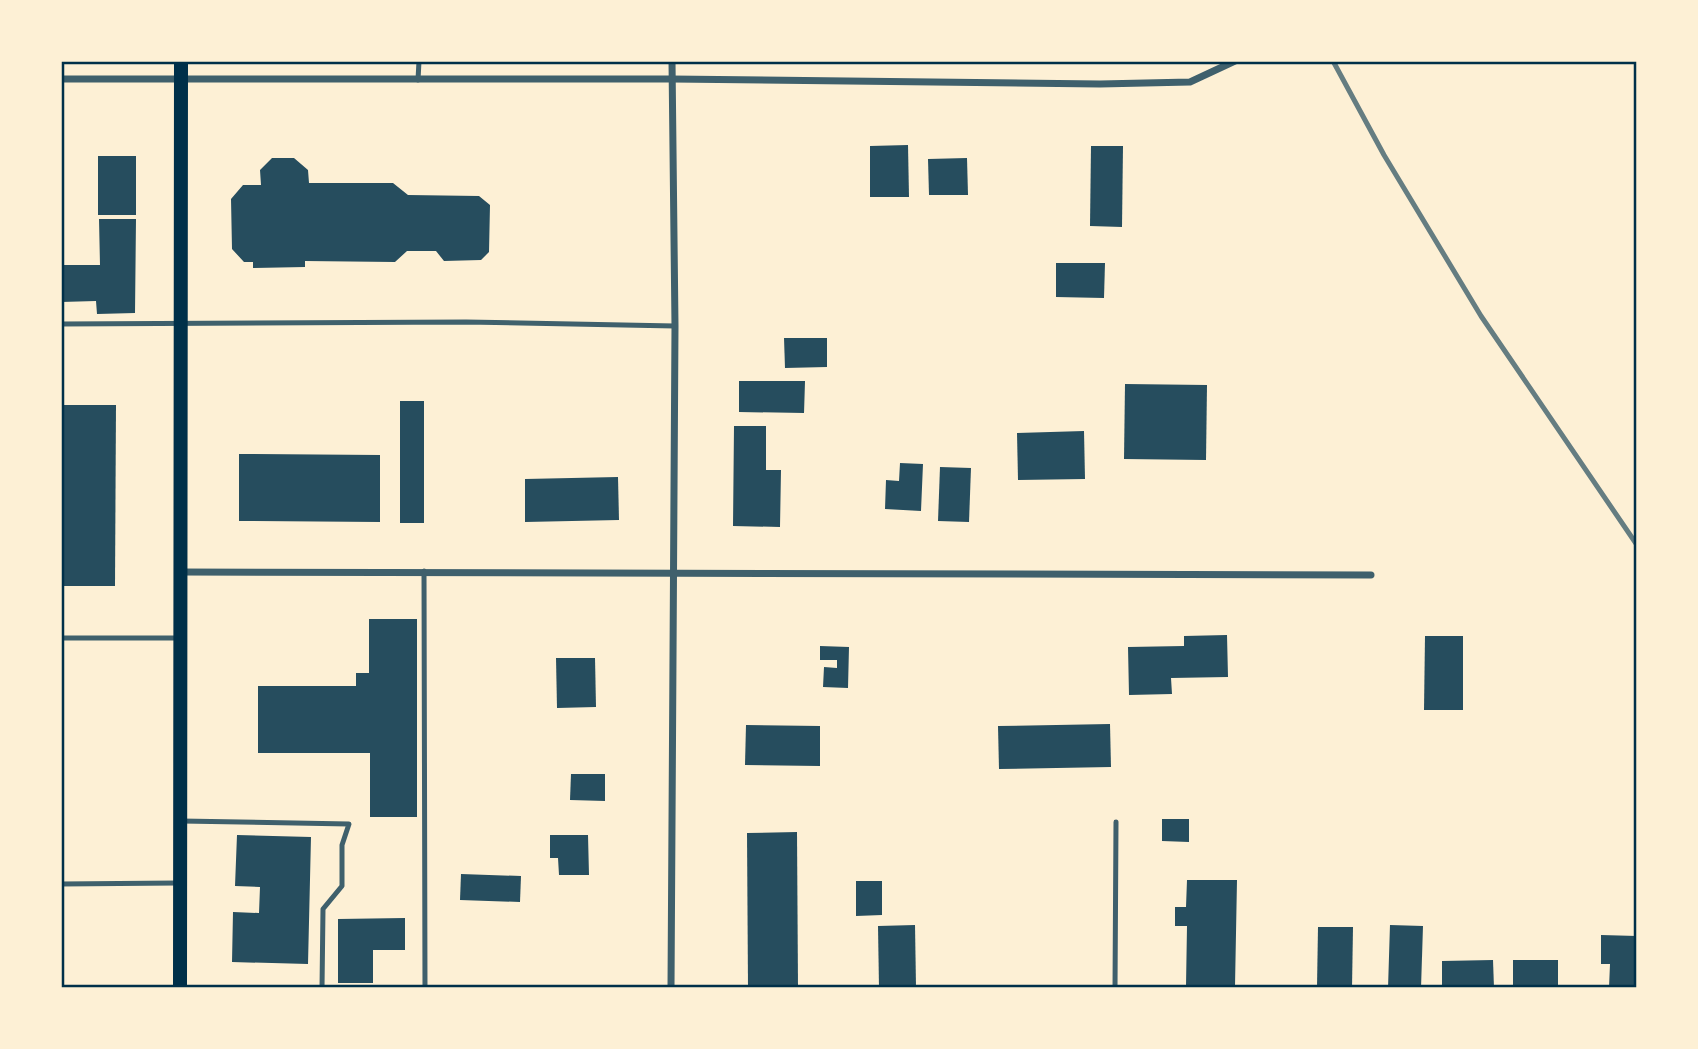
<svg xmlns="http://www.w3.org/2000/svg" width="1698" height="1049" font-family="Bitter,serif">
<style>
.building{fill:#264d5e}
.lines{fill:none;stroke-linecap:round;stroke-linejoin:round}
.service{stroke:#3f606c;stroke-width:5}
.minor{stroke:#3f606c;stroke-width:7}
.secondary{stroke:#003049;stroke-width:14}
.rail{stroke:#657d81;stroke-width:5}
.neatline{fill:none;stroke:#003049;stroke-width:2.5}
</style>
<rect width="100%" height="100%" fill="#fdf0d5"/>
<g class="building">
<polygon points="908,145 909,197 870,197 870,146"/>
<polygon points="1091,146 1123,146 1122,227 1090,226"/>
<rect x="98" y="156" width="38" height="59"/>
<polygon points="272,158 294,158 308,170 309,183 393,183 408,195 479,196 490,205 489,252 481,260 444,261 436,251 407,251 395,262 305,261 305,267 253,268 253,262 244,262 232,249 231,199 243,185 261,185 260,170"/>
<polygon points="967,158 968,195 929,195 928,159"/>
<polygon points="99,219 136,219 135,313 97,314 96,301 61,302 61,265 100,265"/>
<polygon points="1056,263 1105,263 1104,298 1056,297"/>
<polygon points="784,338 827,338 827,367 785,368"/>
<polygon points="739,381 805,381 804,413 739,412"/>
<polygon points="1125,384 1207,385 1206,460 1124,459"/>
<rect x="400" y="401" width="24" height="122"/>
<polygon points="61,405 116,405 115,586 61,586"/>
<polygon points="734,426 766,426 766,470 781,470 780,527 733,526"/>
<polygon points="1084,431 1085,479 1018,480 1017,433"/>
<polygon points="239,454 380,455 380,522 239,521"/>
<polygon points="900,463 923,464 921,511 885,509 886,480 899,481"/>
<polygon points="940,467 971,468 969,522 938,521"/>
<polygon points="618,477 619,520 525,522 525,479"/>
<polygon points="369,619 417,619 417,817 370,817 370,753 258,753 258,686 356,686 356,673 369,673"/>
<polygon points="1227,635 1228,677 1171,678 1172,694 1129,695 1128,647 1184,646 1184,636"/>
<polygon points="1425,636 1463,636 1463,710 1424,710"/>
<polygon points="820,646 849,647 848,688 823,687 824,667 837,668 837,660 820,660"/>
<polygon points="556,658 595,658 596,707 557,708"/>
<polygon points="1110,724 1111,767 999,769 998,726"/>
<polygon points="746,725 820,726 820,766 745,765"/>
<polygon points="571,774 605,774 605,801 570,800"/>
<polygon points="1162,819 1189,819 1189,842 1162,841"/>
<polygon points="797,832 798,988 748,988 747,833"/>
<polygon points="237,835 311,837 308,964 232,962 233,912 259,913 260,887 235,886"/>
<polygon points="550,835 588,835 589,875 559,875 558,858 550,858"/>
<polygon points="461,874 521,876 520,902 460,900"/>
<polygon points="1187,880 1237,880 1235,986 1186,986 1187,926 1175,926 1175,907 1186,907"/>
<polygon points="856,881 882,881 882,915 856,916"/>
<polygon points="405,918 405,950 373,950 373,983 338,983 338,919"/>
<polygon points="915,925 916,987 879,988 878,926"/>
<polygon points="1390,925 1423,926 1421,988 1388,988"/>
<polygon points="1318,927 1353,927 1352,988 1317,987"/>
<polygon points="1601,935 1637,936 1637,988 1609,988 1610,964 1601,964"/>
<polygon points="1493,960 1494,988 1442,988 1442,961"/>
<rect x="1513" y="960" width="45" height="28"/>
</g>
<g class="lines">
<g class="service">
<polyline points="418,80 419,61"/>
<polyline points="61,324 466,322 675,326"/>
<polyline points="424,571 425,988"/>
<polyline points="61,638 179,638"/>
<polyline points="181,821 349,824 342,845 342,886 323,909 322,988"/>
<polyline points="61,884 177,883"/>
<polyline points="1115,988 1116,822"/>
</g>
<g class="minor">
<polyline points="61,79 672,79 1100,84 1190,82 1235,61"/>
<polyline points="180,572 1371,575"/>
<polyline points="671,988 675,326 672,61"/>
</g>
<polyline class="secondary" points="180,988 181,61"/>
<polyline class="rail" points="1333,61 1384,155 1481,316 1637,545"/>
</g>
<rect width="1698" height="1049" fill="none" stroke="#fdf0d5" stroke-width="126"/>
<rect x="63" y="63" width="1572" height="923" class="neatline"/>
</svg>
